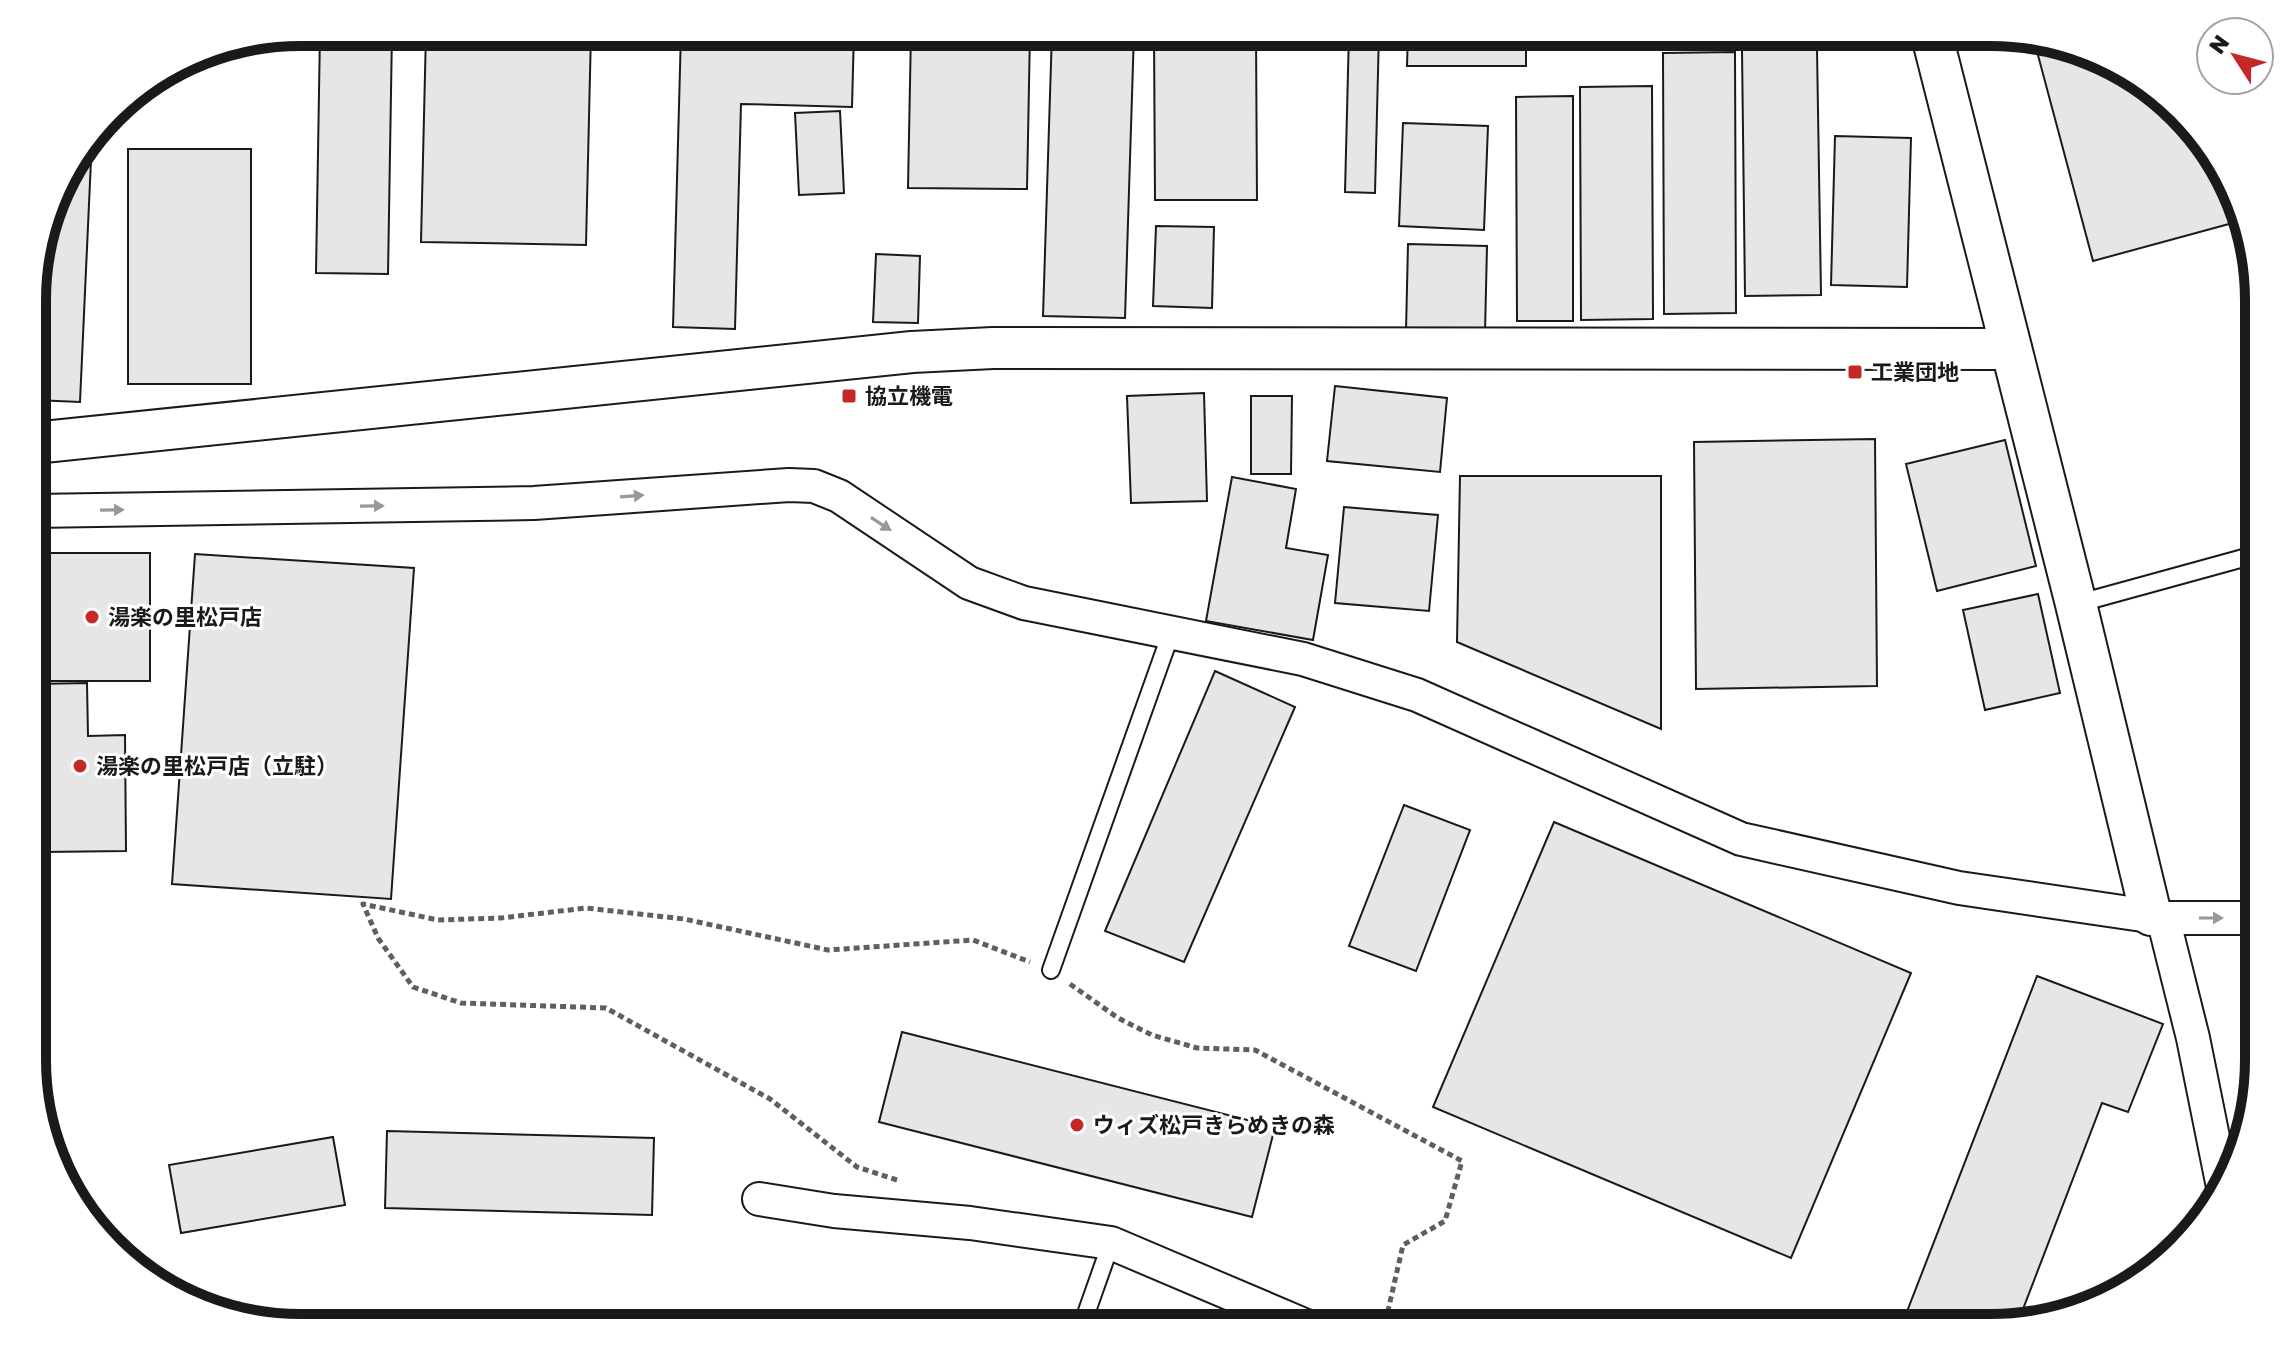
<svg xmlns="http://www.w3.org/2000/svg" width="2291" height="1360" font-family="'Golos Text','Noto Sans JP',sans-serif">
<style>
.building{fill:#e6e6e6;stroke:#1a1a1a;stroke-width:2}
.lines{fill:none;stroke-linecap:round;stroke-linejoin:round}
.service-casing{stroke:#1a1a1a;stroke-width:20}
.minor-casing{stroke:#1a1a1a;stroke-width:36}
.tertiary-casing{stroke:#1a1a1a;stroke-width:44}
.path{stroke:#5f5f5f;stroke-width:5;stroke-dasharray:6 4;stroke-linecap:butt}
.service{stroke:#fff;stroke-width:16}
.minor{stroke:#fff;stroke-width:32}
.tertiary{stroke:#fff;stroke-width:40}
.oneway{fill:#989898}
.poi-dot{fill:#c62828;stroke:#fff;stroke-width:3}
.labels{text-anchor:middle;stroke-width:6;stroke-linejoin:round;paint-order:stroke}
.poi-label{font-size:22px;font-weight:bold;fill:#1a1a1a;stroke:#fff;text-anchor:start}
.rim{fill:none;stroke:#1a1a1a;stroke-width:10}
</style>
<rect width="100%" height="100%" fill="#fff"/>
<g class="building">
<polygon points="320,32 392,32 388,274 316,273"/>
<polygon points="426,32 591,32 586,245 421,242"/>
<polygon points="681,32 854,32 852,107 741,104 735,329 673,327"/>
<polygon points="911,32 1030,32 1027,189 908,188"/>
<polygon points="1052,32 1134,32 1125,318 1043,316"/>
<polygon points="1154,32 1256,32 1257,200 1155,200"/>
<polygon points="1349,32 1379,32 1375,193 1345,192"/>
<polygon points="1408,32 1526,32 1526,66 1407,66"/>
<polygon points="1591,32 1812,32 1811,39 1591,39"/>
<polygon points="2035,44 2126,68 2223,165 2240,221 2093,261"/>
<polygon points="1817,49 1821,295 1745,296 1742,50"/>
<polygon points="1735,52 1736,313 1664,314 1663,53"/>
<polygon points="1652,86 1653,319 1581,320 1580,87"/>
<polygon points="1573,96 1573,321 1517,321 1516,97"/>
<polygon points="840,111 844,193 799,195 795,113"/>
<polygon points="1403,123 1488,126 1484,230 1399,226"/>
<polygon points="1835,136 1911,138 1907,287 1831,285"/>
<polygon points="92,138 80,402 34,400 34,265 60,181"/>
<rect x="128" y="149" width="123" height="235"/>
<polygon points="1156,226 1214,227 1212,308 1153,306"/>
<polygon points="1408,244 1487,246 1485,333 1406,331"/>
<polygon points="876,254 920,256 918,323 873,322"/>
<polygon points="1335,386 1447,398 1440,472 1327,461"/>
<polygon points="1204,393 1207,501 1131,503 1127,396"/>
<polygon points="1251,396 1292,396 1291,474 1251,474"/>
<polygon points="1875,439 1877,686 1696,689 1694,442"/>
<polygon points="2005,440 2036,566 1937,591 1906,464"/>
<polygon points="1460,476 1661,476 1661,729 1457,642"/>
<polygon points="1232,477 1296,489 1286,548 1328,555 1313,640 1206,621"/>
<polygon points="1344,507 1438,515 1429,611 1335,603"/>
<rect x="34" y="553" width="116" height="128"/>
<polygon points="195,554 414,568 391,899 172,884"/>
<polygon points="2038,594 2060,693 1985,710 1963,610"/>
<polygon points="1215,671 1295,707 1184,962 1105,931"/>
<polygon points="87,683 88,736 125,735 126,851 43,852 42,796 34,796 34,684"/>
<polygon points="1404,805 1470,830 1416,971 1349,946"/>
<polygon points="1554,822 1911,973 1791,1258 1433,1107"/>
<polygon points="2037,976 2163,1024 2128,1112 2102,1103 2020,1317 2030,1321 2008,1327 1901,1327"/>
<polygon points="902,1032 1275,1127 1252,1217 879,1122"/>
<polygon points="387,1131 654,1138 652,1215 385,1208"/>
<polygon points="333,1137 345,1205 181,1233 169,1165"/>
</g>
<g class="lines">
<defs>
<g id="service">
<polyline points="2076,604 2258,554"/>
<polyline points="1051,970 1171,633"/>
<polyline points="1081,1328 1111,1243"/>
</g>
<g id="minor">
<polyline points="34,511 534,503 789,485 814,486 839,496 969,583 1024,603 1303,659 1417,695 1741,839 1959,888 2163,918 2193,1038 2224,1192"/>
<polyline points="2163,918 2258,918"/>
<polyline points="759,1199 834,1211 970,1223 1111,1243 1311,1328"/>
</g>
<g id="tertiary">
<polyline points="1931,32 2076,604 2151,915"/>
<polyline points="34,443 912,352 993,348 2011,349"/>
</g>
</defs>
<use href="#service" class="service-casing"/>
<use href="#minor" class="minor-casing"/>
<use href="#tertiary" class="tertiary-casing"/>
<g class="path">
<polyline points="1070,984 1118,1018 1152,1035 1197,1048 1255,1050 1462,1161 1445,1221 1403,1245 1384,1328"/>
<polyline points="897,1180 857,1167 770,1099 606,1008 461,1003 413,987 378,938 363,904 438,920 501,918 586,908 684,919 828,950 973,940 1030,962"/>
</g>
<use href="#service" class="service"/>
<use href="#minor" class="minor"/>
<use href="#tertiary" class="tertiary"/>
</g>
<defs><path id="oneway-solid" d="M-6-.8H1V-3.2L6.5 0L1 3.2V.8H-6Z" transform="scale(2)"/></defs>
<g class="oneway">
<use href="#oneway-solid" transform="translate(632 496) rotate(-4)"/>
<use href="#oneway-solid" transform="translate(372 506) rotate(-1)"/>
<use href="#oneway-solid" transform="translate(112 510) rotate(-1)"/>
<use href="#oneway-solid" transform="translate(881 524) rotate(33)"/>
<use href="#oneway-solid" transform="translate(2211 918)"/>
</g>
<g class="poi-dot">
<rect x="1847" y="364" width="16" height="16" rx="4"/>
<rect x="841" y="388" width="16" height="16" rx="4"/>
<circle cx="92" cy="617" r="8"/>
<circle cx="80" cy="766" r="8"/>
<circle cx="1077" cy="1125" r="8"/>
</g>
<g class="labels">
<g class="poi-label">
<text x="1871" y="380">工業団地</text>
<text x="865" y="404">協立機電</text>
<text x="108" y="625">湯楽の里松戸店</text>
<text x="96" y="774">湯楽の里松戸店（立駐）</text>
<text x="1093" y="1133">ウィズ松戸きらめきの森</text>
</g>
</g>
<path d="M0 0H2291V1360H0ZM300 46H1991A254 254 0 0 1 2245 300V1060A254 254 0 0 1 1991 1314H300A254 254 0 0 1 46 1060V300A254 254 0 0 1 300 46Z" fill="#fff" fill-rule="evenodd"/>
<path class="rim" d="M300 46H1991A254 254 0 0 1 2245 300V1060A254 254 0 0 1 1991 1314H300A254 254 0 0 1 46 1060V300A254 254 0 0 1 300 46Z"/>
<g transform="translate(2235 56) rotate(306)"><circle r="38" fill="#ffffff" stroke="#a3a3a3" stroke-width="2"/>
<path d="M0-6L14 30L0 20L-14 30Z" fill="#c62828"/>
<text y="-12" font-size="22" font-weight="bold" text-anchor="middle" fill="#1a1a1a">N</text>
</g>
</svg>
